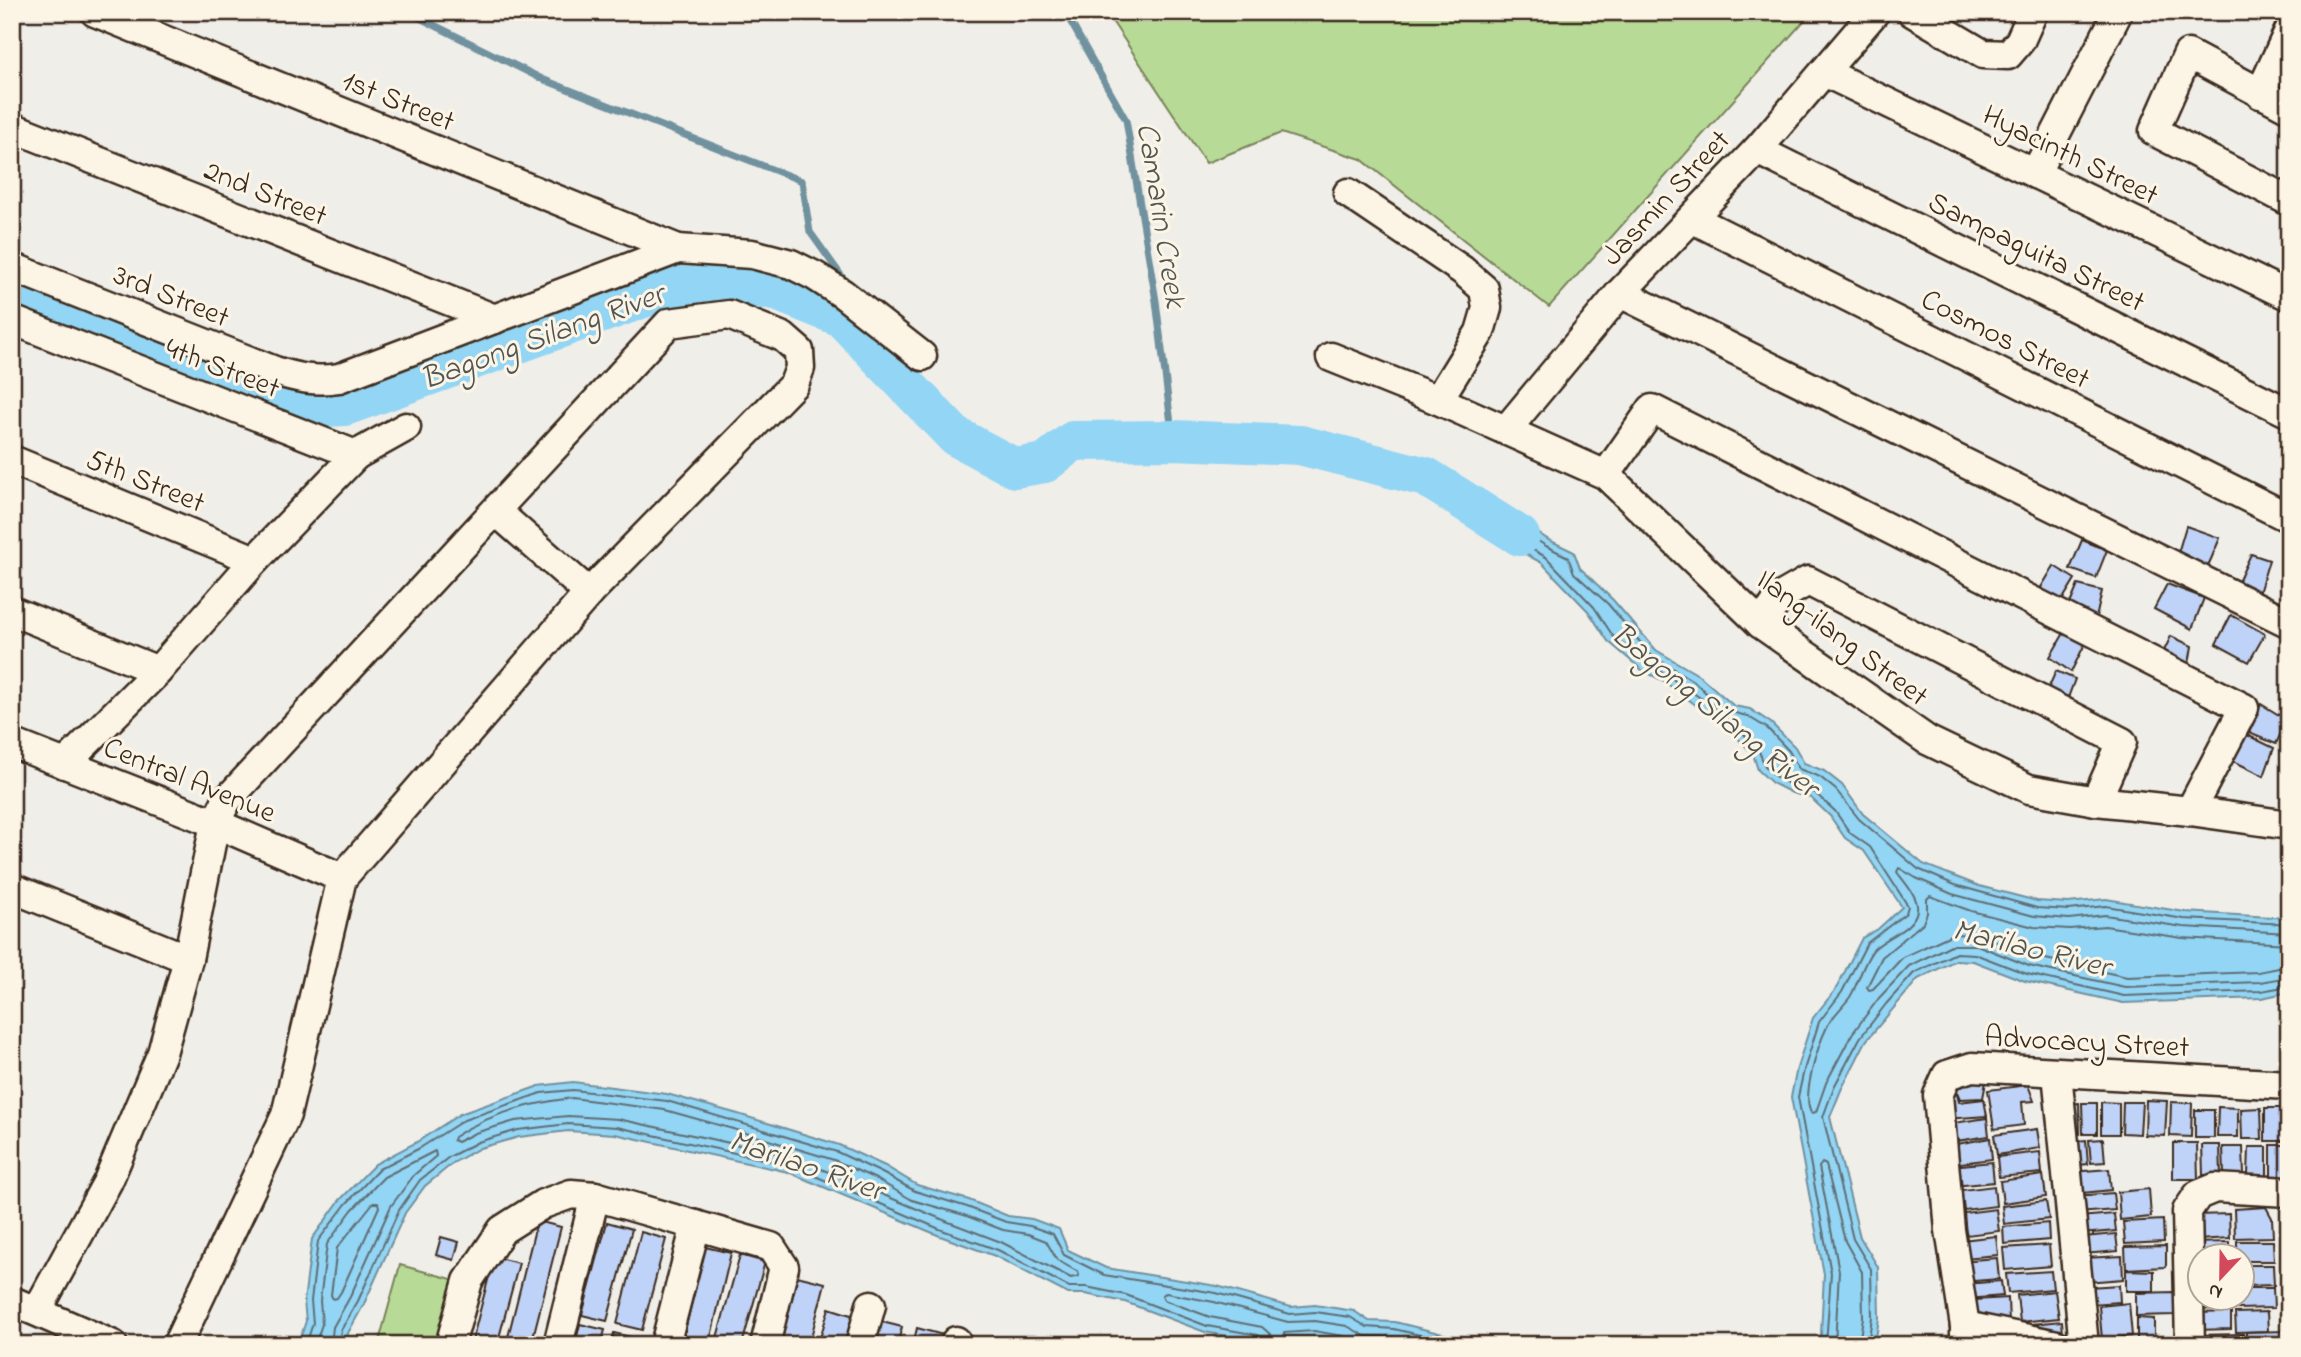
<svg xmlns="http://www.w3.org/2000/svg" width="2301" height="1357" font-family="'Indie Flower',sans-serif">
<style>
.green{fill:#b7db96;stroke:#79825a;stroke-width:2}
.water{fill:#93d5f4;stroke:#70919e;stroke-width:2}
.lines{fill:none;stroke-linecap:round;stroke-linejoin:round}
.shore{stroke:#5e6e74;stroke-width:2}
.stream{stroke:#70919e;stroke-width:7}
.river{stroke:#93d5f4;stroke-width:40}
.building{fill:#bfd2f7;stroke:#3b2a1e;stroke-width:2}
.minor-casing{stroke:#3b2a1e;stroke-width:33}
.minor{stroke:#fcf5e5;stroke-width:28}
.labels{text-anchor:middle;stroke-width:6;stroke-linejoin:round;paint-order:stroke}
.street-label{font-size:30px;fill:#3b2a1e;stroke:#fcf5e5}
.water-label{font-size:32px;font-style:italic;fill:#515554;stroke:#fcf5e5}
</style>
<rect width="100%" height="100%" fill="#f0eee9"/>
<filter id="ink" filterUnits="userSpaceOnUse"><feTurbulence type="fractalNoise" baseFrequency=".0143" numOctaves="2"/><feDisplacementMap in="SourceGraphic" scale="14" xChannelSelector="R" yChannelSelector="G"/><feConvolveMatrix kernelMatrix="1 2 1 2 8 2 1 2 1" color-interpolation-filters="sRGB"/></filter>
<g filter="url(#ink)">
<g class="green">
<polygon points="1106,12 1812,12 1549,307 1361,159 1281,133 1206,163"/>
<polygon points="400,1265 459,1281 441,1345 378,1345"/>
</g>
<g class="water">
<polygon points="1481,497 1549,540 1574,552 1580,568 1613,600 1656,650 1700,676 1734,706 1750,709 1771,723 1795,747 1804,763 1824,771 1842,785 1863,814 1923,864 1979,886 2037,901 2068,903 2106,899 2185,912 2289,918 2289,992 2262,998 2123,1003 2025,981 1973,961 1956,960 1918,979 1866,1041 1841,1090 1830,1117 1860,1237 1878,1267 1879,1318 1875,1345 1818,1345 1821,1334 1824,1274 1791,1097 1797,1068 1813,1018 1836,989 1862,938 1878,929 1902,907 1864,851 1845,838 1830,816 1811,798 1792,793 1772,783 1758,770 1753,754 1731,731 1662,680 1643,671 1608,641 1588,611 1542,563 1490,535 1468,517"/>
<polygon points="573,1082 667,1094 738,1114 839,1145 885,1166 917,1185 969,1200 1008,1216 1032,1219 1059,1229 1068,1250 1106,1268 1217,1286 1291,1307 1315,1305 1354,1311 1369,1321 1395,1322 1447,1335 1508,1345 1275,1345 1205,1332 1125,1302 1085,1294 1068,1294 995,1256 940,1236 788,1172 615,1134 568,1131 519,1137 480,1148 453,1163 425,1186 405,1213 364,1304 348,1333 346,1345 298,1345 306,1321 304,1301 312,1239 340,1200 375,1164 417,1142 460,1114 539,1086"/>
</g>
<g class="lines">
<g class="shore">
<polygon points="1486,508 1546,546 1568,557 1574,573 1608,604 1651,655 1695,682 1709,696 1709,700 1705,701 1665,674 1646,665 1613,636 1594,607 1546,557 1494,529 1480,517 1481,510"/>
<path d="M2289,933L2183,927L2105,915L2069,919L2034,916L1952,894L1916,878L1899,868L1897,872C1904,882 1919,897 1917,910C1914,929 1886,937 1874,949C1864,960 1858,984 1850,997C1843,1007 1832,1016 1827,1027C1819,1043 1800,1099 1812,1113L1816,1112L1826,1083L1852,1034L1879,998L1909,966L1951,945H1977L2029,966L2125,987L2260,982L2289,977"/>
<polyline points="2289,944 2182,938 2105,926 2070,929 2034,927 1971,911 1930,896 1927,899 1927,913 1923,923 1882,957 1867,987 1869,990 1873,989 1903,957 1953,934 1979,935 2032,956 2127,977 2258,972 2289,966"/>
<path d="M572,1098L665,1110L733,1129L834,1160L878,1180L912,1200L964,1215L1003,1230L1028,1234L1046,1241L1057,1260L1078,1272L1079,1276L1071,1278L1001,1242L946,1221L790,1156L618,1119L568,1116L515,1121L475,1133L457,1142L453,1140L454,1137C488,1114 532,1103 572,1098Z"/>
<polygon points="373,1203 378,1203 379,1207 341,1292 337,1298 333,1299 331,1295 337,1248"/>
<polyline points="306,1345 313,1323 311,1301 318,1241 346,1204 379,1169 420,1148 464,1120 541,1093 573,1090 667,1101 837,1152 882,1173 915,1191 967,1207 1006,1222 1030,1226 1053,1234 1064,1255 1104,1275 1216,1293 1290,1314 1315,1312 1350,1317 1367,1327 1394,1329 1463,1345"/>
<polyline points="315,1345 322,1324 320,1301 327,1244 352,1210 384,1177 435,1151 436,1156 414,1175 391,1206 350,1297 333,1327 331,1345"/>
<polyline points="340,1345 341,1330 358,1301 399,1210 420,1180 449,1157 478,1142 518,1130 568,1124 617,1127 789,1165 942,1230 998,1250 1069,1287 1086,1287 1126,1295 1207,1326 1258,1335 1263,1338 1264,1345"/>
<polyline points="1273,1345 1270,1334 1262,1327 1210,1317 1164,1300 1162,1295 1166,1293 1214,1302 1288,1322 1315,1321 1347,1326 1365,1336 1393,1337 1421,1345"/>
<polyline points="1283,1345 1284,1333 1314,1331 1343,1336 1359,1345"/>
<polyline points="1826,1345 1831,1273 1798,1097 1804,1070 1819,1022 1842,992 1867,943 1906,913 1908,906 1870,847 1850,833 1835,811 1814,792 1795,787 1776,777 1765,766 1758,749 1736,726 1714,708 1714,703 1718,703 1731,712 1747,716 1767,728 1789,751 1799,769 1820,777 1836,790 1859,819 1918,869 1955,885 2037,908 2069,910 2106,906 2184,919 2289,924"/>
<polyline points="1835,1345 1839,1271 1819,1167 1822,1163 1826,1165 1845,1241 1862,1272 1863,1317 1859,1345"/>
<polyline points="1868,1345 1872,1317 1871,1269 1853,1239 1823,1117 1834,1087 1860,1038 1886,1004 1914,973 1956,953 1975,954 2027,974 2124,996 2261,991 2289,986"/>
</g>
<g class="stream">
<polyline points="408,12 542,79 802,181 810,232 848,285"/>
<polyline points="1065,12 1126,120 1156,301 1173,440"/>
<polyline points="865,325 869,348"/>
</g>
<polyline class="river" points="12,291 309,408 345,406 677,286 771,289 841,317 955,436 1015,468 1045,463 1073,441 1173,440 1300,445 1426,477 1520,536"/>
</g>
<g class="building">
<polygon points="2186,526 2220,538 2206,571 2178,553"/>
<polygon points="2082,540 2107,550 2096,578 2070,569"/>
<polygon points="2251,554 2269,560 2259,593 2238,582"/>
<polygon points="2054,566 2075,579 2061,602 2040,589"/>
<polygon points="2167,584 2204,598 2192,629 2154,609"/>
<polygon points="2078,585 2102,591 2095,623 2067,611"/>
<polygon points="2231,615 2265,634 2249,662 2216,644"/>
<polygon points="2064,633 2085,644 2071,672 2050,657"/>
<polygon points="2171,636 2192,646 2188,670 2161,657"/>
<polygon points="2056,671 2075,679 2066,703 2047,691"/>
<polygon points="2261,704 2287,720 2276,744 2249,733"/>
<polygon points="2243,733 2274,748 2264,776 2229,759"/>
<polygon points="1970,1078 1986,1082 1983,1098 1960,1099 1957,1092 1959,1080"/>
<polygon points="2028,1085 2034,1101 2022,1102 2024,1125 1994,1129 1988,1090"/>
<polygon points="1957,1094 1959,1102 1984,1099 1987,1116 1945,1119 1943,1096"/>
<polygon points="2146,1100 2167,1101 2165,1136 2145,1135"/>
<polygon points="2101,1102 2119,1103 2119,1134 2101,1134"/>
<polygon points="2123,1102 2142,1102 2140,1134 2122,1133"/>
<polygon points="2171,1102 2192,1103 2191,1137 2170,1136"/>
<polygon points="2079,1103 2080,1134 2067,1134 2066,1104"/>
<polygon points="2082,1103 2097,1103 2097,1134 2083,1134"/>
<polygon points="2218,1107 2238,1108 2238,1137 2217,1137"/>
<polygon points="2261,1108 2262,1139 2242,1139 2241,1109"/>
<rect x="2265" y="1108" width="23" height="33"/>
<rect x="2195" y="1110" width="19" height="28"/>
<polygon points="1987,1118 1989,1136 1950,1142 1947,1124"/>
<polygon points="2037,1129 2040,1148 1997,1155 1994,1135"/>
<polygon points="1990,1138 1992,1159 1953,1164 1951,1145"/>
<polygon points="2103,1139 2105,1162 2091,1163 2089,1140"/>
<polygon points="2086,1140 2088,1164 2070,1166 2067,1142"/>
<polygon points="2173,1143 2197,1143 2198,1179 2173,1179"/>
<polygon points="2202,1145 2220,1145 2221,1175 2203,1175"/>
<polygon points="2271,1145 2289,1145 2289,1178 2271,1177"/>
<polygon points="2223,1147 2243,1147 2244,1175 2224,1175"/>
<polygon points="2249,1147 2267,1147 2267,1176 2248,1175"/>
<polygon points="2040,1152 2042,1173 1999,1177 1997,1157"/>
<polygon points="1992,1162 1994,1182 1954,1186 1951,1166"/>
<polygon points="2109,1169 2111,1190 2073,1194 2071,1172"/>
<polygon points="2043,1175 2046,1197 2003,1203 2000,1181"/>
<polygon points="1994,1186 1996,1206 1957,1211 1954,1191"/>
<polygon points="2149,1189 2151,1217 2120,1220 2118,1192"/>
<polygon points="2113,1193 2115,1210 2078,1213 2076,1196"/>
<polygon points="2046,1201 2049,1219 2004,1224 2002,1206"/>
<polygon points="2266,1207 2272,1218 2273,1237 2235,1238 2234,1209"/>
<polygon points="1996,1209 1999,1231 1959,1236 1956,1214"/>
<polygon points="2114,1214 2116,1231 2081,1234 2079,1217"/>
<polygon points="2229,1214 2230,1238 2197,1240 2195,1215"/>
<polygon points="2163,1220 2164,1242 2125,1244 2123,1222"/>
<polygon points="537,1221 561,1227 531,1345 506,1345"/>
<polygon points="607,1222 632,1229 607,1321 582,1315"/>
<polygon points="2048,1223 2049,1240 2004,1244 2003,1227"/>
<polygon points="641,1232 666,1239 642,1330 617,1324"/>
<polygon points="2116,1234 2118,1251 2084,1254 2083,1237"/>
<polygon points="1996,1236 1998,1255 1964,1258 1962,1240"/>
<polygon points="441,1237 459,1242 454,1260 436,1255"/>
<polygon points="2237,1241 2273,1241 2274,1261 2242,1261 2242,1256 2237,1256"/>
<polygon points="2229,1242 2229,1256 2200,1256 2192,1243"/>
<polygon points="2049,1245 2051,1266 2005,1270 2003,1248"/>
<polygon points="2166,1246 2166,1267 2126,1269 2125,1247"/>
<polygon points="705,1247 731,1253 709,1345 683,1339"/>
<polygon points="740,1255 765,1262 742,1345 715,1345"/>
<polygon points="2122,1256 2123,1279 2086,1282 2084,1258"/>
<polygon points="494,1257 519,1263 497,1345 471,1345"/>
<polygon points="1997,1258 1999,1279 1962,1282 1959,1261"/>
<polygon points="2242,1265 2273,1265 2274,1285 2242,1286"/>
<polygon points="2126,1270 2154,1271 2154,1291 2126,1291"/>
<polygon points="2051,1271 2053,1289 2008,1293 2006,1274"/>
<polygon points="797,1276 825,1283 809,1345 780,1345"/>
<polygon points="2001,1281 2003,1296 1967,1299 1965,1284"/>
<polygon points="2119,1285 2120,1302 2090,1304 2089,1287"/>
<polygon points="2242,1288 2273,1288 2274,1308 2238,1309 2238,1298 2242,1298"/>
<polygon points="2055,1291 2059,1318 2020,1322 2017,1295"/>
<polygon points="2174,1292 2174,1315 2136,1316 2136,1293"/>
<polygon points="2008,1298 2009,1324 1975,1317 1974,1300"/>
<polygon points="2200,1298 2229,1298 2229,1308 2195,1310"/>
<polygon points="2129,1303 2132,1336 2102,1339 2099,1306"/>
<polygon points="829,1308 854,1316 846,1345 818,1345"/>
<polygon points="2231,1312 2231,1329 2196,1330 2196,1313"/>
<polygon points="2267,1312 2268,1331 2236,1332 2235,1313"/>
<polygon points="2137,1318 2154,1319 2154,1342 2137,1342"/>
<polygon points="878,1321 902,1327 897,1345 872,1345"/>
<polygon points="2062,1321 2063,1333 2034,1336 2033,1324"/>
<polygon points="580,1324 605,1330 601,1345 575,1345"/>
<polygon points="917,1328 943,1335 940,1345 913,1345"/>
<polygon points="2285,1331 2285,1345 2246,1345 2246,1332"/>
<polygon points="614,1333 639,1339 637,1345 611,1345"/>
<polygon points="2243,1334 2243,1345 2197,1345 2197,1335"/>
</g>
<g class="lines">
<defs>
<g id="minor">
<polyline points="95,12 678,249"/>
<polyline points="1912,12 1983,54 2008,55 2020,41 2033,12"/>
<polyline points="1824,72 2289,296"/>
<polyline points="2260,94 2289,31"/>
<polyline points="2289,108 2188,54 2154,131 2289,201"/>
<polyline points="12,127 495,319"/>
<polyline points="1757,150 2289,413"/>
<polyline points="2035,174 2118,12"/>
<polyline points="1348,193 1462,270 1484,289 1487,308 1480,332 1438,400"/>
<polyline points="1693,219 2289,518"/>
<path d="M12,267L275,371C297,378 316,382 339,378L678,249L752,254L791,264L815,276L843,294L922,356"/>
<polyline points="1620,293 2289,623"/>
<polyline points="12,320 356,455 406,427"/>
<polyline points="1331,357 1438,400 1606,475 1761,624 1927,740 2029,789 2096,801 2190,811 2289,825"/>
<polyline points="1506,430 1620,293 1757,150 1875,12"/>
<polyline points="12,460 255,560"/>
<polyline points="1606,475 1652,409 2244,708 2190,811"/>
<polyline points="496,511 589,593"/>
<polyline points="12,611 158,671"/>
<polyline points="1761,624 1780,597 1808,581 2122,742 2096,801"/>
<polyline points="12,743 215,823 342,878"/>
<polyline points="65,764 158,671 255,560 356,455"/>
<polyline points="12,888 188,959"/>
<polyline points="2057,1073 2084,1345"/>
<polyline points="12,1301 113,1345"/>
<polyline points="37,1311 108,1181 162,1053 188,959 215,823 227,800 669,323 729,315 783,337 799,351 800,368 794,384 589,593 342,878 286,1115 177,1345"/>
<polyline points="1965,1326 2057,1345"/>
<polyline points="450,1345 468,1281 502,1230 543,1204 571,1194 595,1196 771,1247 784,1267 765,1345"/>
<polyline points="558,1345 595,1196"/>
<polyline points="665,1345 696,1225"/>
<polyline points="860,1345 871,1305"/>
<polyline points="955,1345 956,1341"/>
<polyline points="1965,1345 1965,1326 1950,1230 1938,1095 1947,1075 1972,1067 2289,1085"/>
<polyline points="2190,1345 2187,1211 2198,1195 2215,1188 2289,1192"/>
</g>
</defs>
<use href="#minor" class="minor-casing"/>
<use href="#minor" class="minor"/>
</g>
</g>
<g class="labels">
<g class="street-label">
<text transform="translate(399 100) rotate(22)" y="10">1st Street</text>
<text transform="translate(2071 154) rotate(26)" y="10">Hyacinth Street</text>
<text transform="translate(266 192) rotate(22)" y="10">2nd Street</text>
<text transform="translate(1665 197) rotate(-47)" y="10">Jasmin Street</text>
<text transform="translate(2037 251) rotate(26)" y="10">Sampaguita Street</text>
<text transform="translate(172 295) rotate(22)" y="10">3rd Street</text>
<text transform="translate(2006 338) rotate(27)" y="10">Cosmos Street</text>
<text transform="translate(223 367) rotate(21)" y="10">4th Street</text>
<text transform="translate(146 480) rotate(22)" y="10">5th Street</text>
<text transform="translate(1843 637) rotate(37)" y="10">Ilang-ilang Street</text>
<text transform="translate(190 779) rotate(22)" y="10">Central Avenue</text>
<text transform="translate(2087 1041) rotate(3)" y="10">Advocacy Street</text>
</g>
<g class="water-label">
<text transform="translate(1163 215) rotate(81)" y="11">Camarin Creek</text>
<text transform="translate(542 335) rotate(-20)" y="11">Bagong Silang River</text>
<text transform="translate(1716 709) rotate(39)" y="11">Bagong Silang River</text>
<text transform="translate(2032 947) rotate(14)" y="11">Marilao River</text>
<text transform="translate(807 1164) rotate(19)" y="11">Marilao River</text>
</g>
</g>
<rect width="2301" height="1357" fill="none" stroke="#fcf5e5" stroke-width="42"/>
<rect x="21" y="21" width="2259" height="1315" fill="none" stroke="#3b2a1e" stroke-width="2.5" filter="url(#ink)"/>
<g transform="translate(2221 1277) rotate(202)"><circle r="33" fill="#fcf5e5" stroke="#afa495" stroke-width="2"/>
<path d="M0-5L12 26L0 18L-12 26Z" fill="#d1495b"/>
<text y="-10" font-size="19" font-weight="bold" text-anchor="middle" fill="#3b2a1e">N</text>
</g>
</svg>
